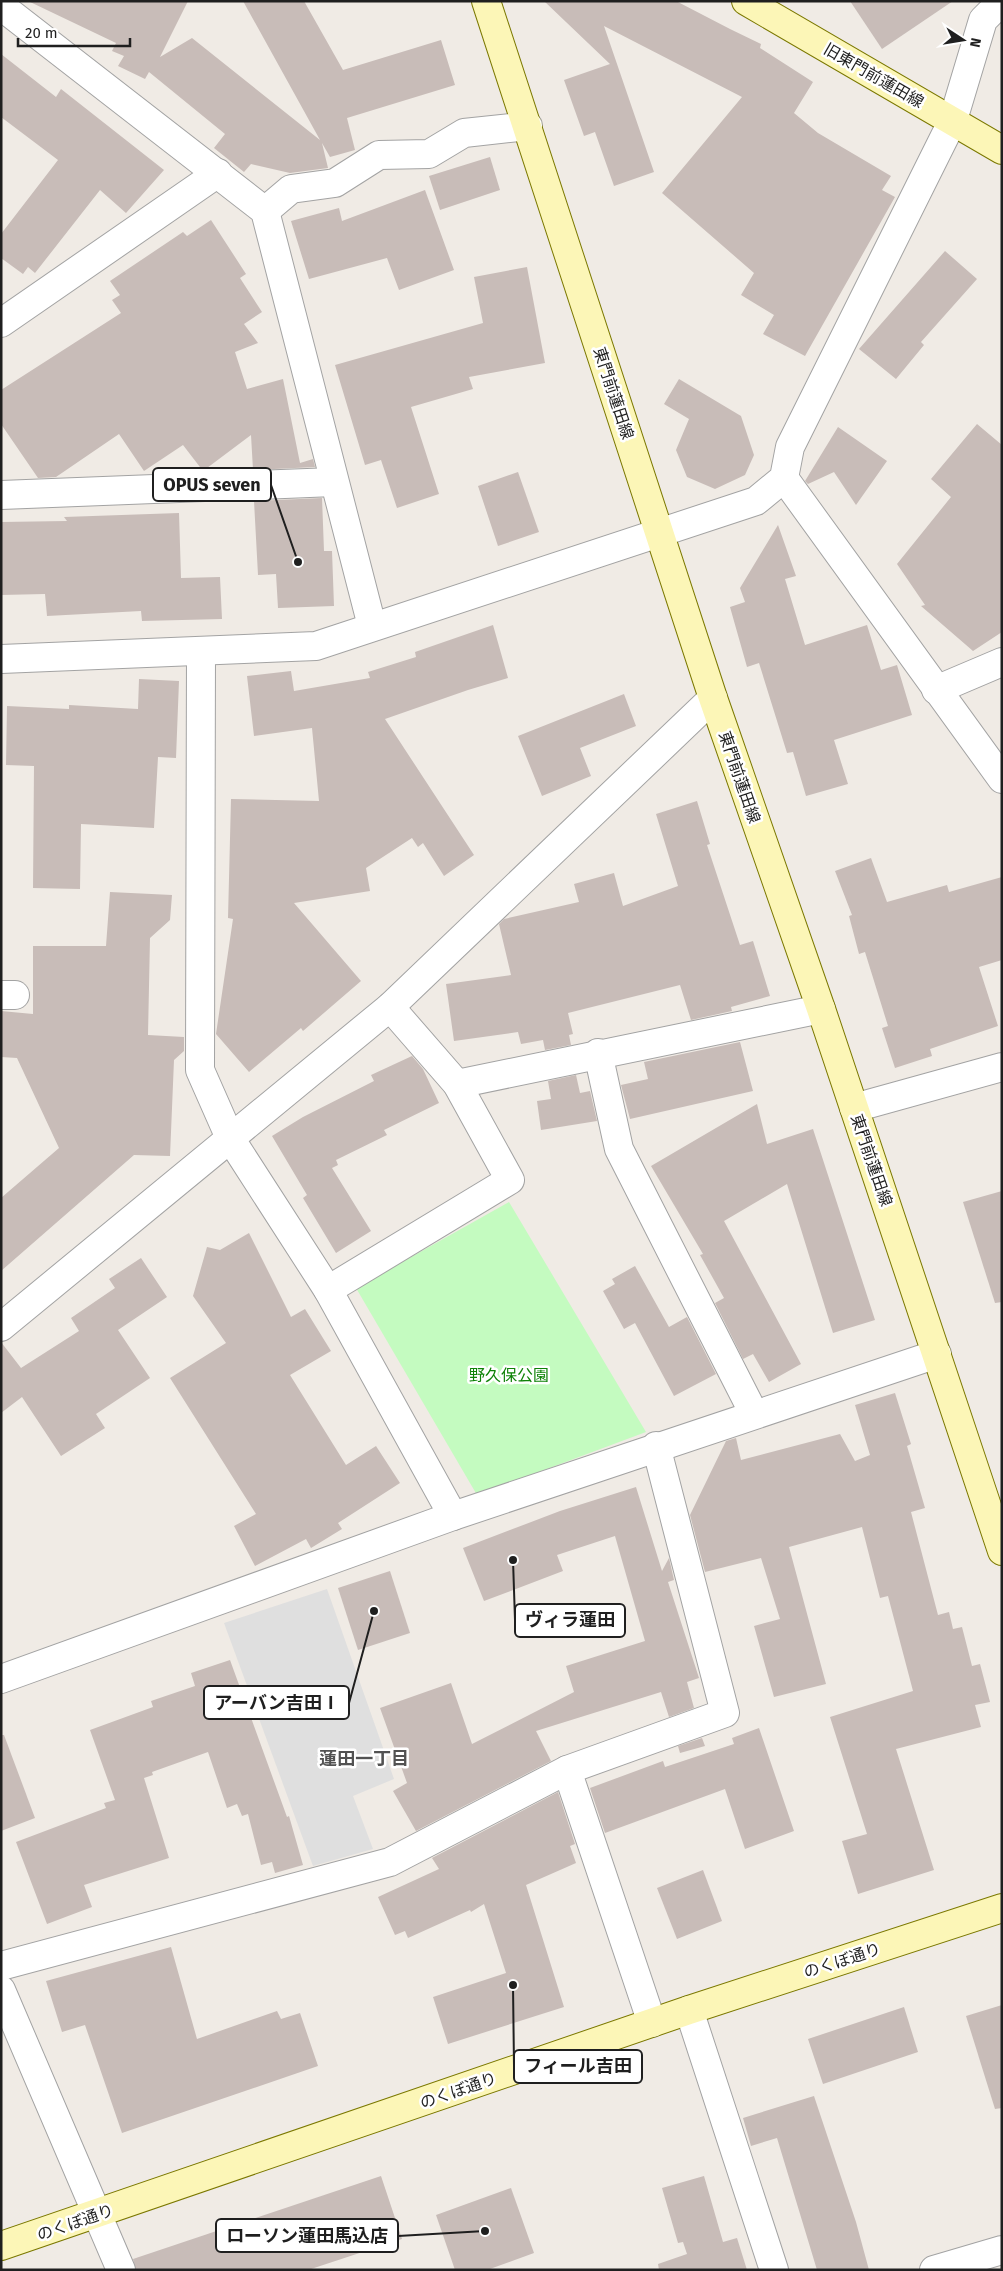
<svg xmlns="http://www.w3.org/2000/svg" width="1003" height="2271" font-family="'Fira Sans','Noto Sans JP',sans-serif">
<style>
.park{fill:#c4fbc0}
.parking{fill:#dfdfdf}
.building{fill:#c8bcb8}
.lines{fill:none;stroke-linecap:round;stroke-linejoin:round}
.street-casing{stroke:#a3a3a3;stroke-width:30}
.secondary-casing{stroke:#7b7801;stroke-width:30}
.street{stroke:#fff;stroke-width:28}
.secondary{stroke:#fcf6b7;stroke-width:28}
.labels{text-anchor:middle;stroke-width:5;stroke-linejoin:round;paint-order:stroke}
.street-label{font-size:16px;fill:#1f1f1f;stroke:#fff}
.park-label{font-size:16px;fill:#0e8207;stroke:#fff}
.neighbourhood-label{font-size:18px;font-weight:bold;fill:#525252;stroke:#fff}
.leader{fill:none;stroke:#1f1f1f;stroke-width:2}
.callout-dot{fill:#1f1f1f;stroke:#fff;stroke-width:2}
.callout{fill:#fff;stroke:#1f1f1f;stroke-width:2}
.callout-label{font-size:18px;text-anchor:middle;font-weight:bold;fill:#1f1f1f}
</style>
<rect width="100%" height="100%" fill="#f0ebe5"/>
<polygon class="park" points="509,1202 646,1432 477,1495 356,1288"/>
<polygon class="parking" points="327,1589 394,1779 353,1796 373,1849 313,1866 224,1623"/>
<g class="building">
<polygon points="28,1 188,1 160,57 192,38 320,140 243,1 304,1 343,70 441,40 455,85 347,118 355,150 330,157 322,143 328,168 290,173 251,164 244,172 214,148 225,134 149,72 145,79 118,66 124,56 112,51 116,43"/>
<polygon points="544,1 676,1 730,29 761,44 760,48 813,82 794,113 818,133 891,176 882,190 895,197 805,356 763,334 774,315 741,295 754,273 662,193 742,97 604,26 654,172 614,186 595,132 584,136 564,80 610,64"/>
<polygon points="850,1 953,1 882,49"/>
<polygon points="1,54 56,97 61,89 164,170 126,213 100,190 35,273 28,267 23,274 1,258 1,234 58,160 1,117"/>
<polygon points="490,157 500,190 440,210 429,176"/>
<polygon points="425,190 454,270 399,290 387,258 309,279 291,221 339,208 342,221"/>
<polygon points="211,220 246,274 240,278 262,312 244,324 258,343 235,352 247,389 283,379 300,463 313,459 315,467 253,470 251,435 203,471 183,445 144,471 119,434 56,477 38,478 1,424 1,390 121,313 112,300 120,295 110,281 183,232 187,236"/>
<polygon points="945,251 977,279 921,342 924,345 896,379 859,349"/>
<polygon points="527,267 545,363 469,377 473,389 411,407 439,494 397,508 381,460 365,465 335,365 483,323 474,277"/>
<polygon points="679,379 741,416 754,455 745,475 715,489 687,477 676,450 689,419 664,404"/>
<polygon points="977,424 1002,445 1002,632 973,651 921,606 925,605 897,564 951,497 931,479"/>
<polygon points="838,427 887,461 856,505 834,472 808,484 805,481"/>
<polygon points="518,472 539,532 498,546 478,486"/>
<polygon points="322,498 324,551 332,551 334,606 278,608 276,574 258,575 254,501"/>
<polygon points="179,513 181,578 220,577 222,619 142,621 141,611 47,616 45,594 1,595 1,522 67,521 64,517"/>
<polygon points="778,525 796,576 785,579 805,645 867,625 881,670 897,665 912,715 834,740 848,784 806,796 793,752 787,753 759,663 747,667 730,607 745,602 740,588"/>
<polygon points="493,625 508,678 468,690 385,719 474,855 444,876 423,843 418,847 412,838 366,868 370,891 294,903 361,981 303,1031 301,1028 249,1072 216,1034 233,919 228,918 231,799 319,801 312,728 254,736 247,676 291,671 294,691 370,678 368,672 416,657 415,652"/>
<polygon points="139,679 179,681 176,758 158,757 154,828 81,824 80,889 33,888 34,766 6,765 7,706 69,709 69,705 138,709"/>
<polygon points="624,694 636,726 580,748 591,776 542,796 518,736"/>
<polygon points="697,801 710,844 707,845 740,945 753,941 770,996 731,1007 732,1011 691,1020 680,985 568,1013 573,1034 569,1035 571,1045 545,1050 543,1040 521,1044 518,1032 454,1041 446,984 511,975 499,924 504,919 579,902 574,884 614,873 623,906 678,886 656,814"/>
<polygon points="871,858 887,902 947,885 949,892 1002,877 1002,960 979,967 998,1026 930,1049 932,1056 895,1068 882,1028 888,1026 865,952 859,954 849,916 852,915 835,871"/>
<polygon points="110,892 172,895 170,920 150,938 148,1035 184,1037 184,1051 174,1060 170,1156 134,1155 1,1271 1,1198 59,1148 17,1058 1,1057 1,1011 33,1014 33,946 106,946"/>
<polygon points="740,1042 753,1091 630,1119 621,1085 648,1079 644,1062"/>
<polygon points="412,1056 423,1069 439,1103 384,1130 387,1135 336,1160 338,1165 332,1168 371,1231 336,1253 303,1198 307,1195 272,1136 303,1117 374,1081 371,1075"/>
<polygon points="576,1075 580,1093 590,1091 597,1121 541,1130 537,1101 551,1099 548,1081"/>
<polygon points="757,1104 767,1144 813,1129 875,1320 833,1333 787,1184 724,1221 801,1364 769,1382 753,1354 743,1359 715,1303 724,1298 700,1255 703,1254 651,1166"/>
<polygon points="1002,1191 1002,1302 995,1303 963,1202"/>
<polygon points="249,1233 291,1317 305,1309 331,1351 290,1375 346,1465 376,1446 400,1483 338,1523 342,1529 311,1548 306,1539 255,1566 234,1526 256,1514 170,1378 226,1343 193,1296 207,1247 220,1250"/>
<polygon points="141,1258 167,1297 118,1330 150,1378 96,1414 105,1428 61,1456 22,1397 1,1413 1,1342 21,1368 79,1331 71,1318 115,1288 109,1279"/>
<polygon points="635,1266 669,1327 687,1317 716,1374 674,1396 635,1323 624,1329 603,1291 615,1284 612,1279"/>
<polygon points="895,1393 911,1444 907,1446 925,1508 911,1512 938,1615 949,1612 953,1629 962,1627 972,1666 980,1664 990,1702 975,1705 981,1727 896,1749 934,1870 858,1894 842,1841 867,1834 830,1717 913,1691 888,1596 880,1598 862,1527 789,1547 826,1684 774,1697 754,1626 780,1619 761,1558 705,1572 690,1515 726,1441 736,1438 741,1460 840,1434 855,1461 870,1455 855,1405"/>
<polygon points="636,1487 662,1571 669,1558 674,1580 668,1582 699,1678 687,1682 694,1708 669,1717 661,1692 536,1731 551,1761 416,1831 393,1791 407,1783 380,1708 451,1683 472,1744 574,1692 566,1666 645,1641 615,1536 557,1555 563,1571 484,1601 463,1548 560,1511"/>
<polygon points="390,1571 410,1633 358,1650 338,1588"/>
<polygon points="230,1660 287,1817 289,1816 303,1865 275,1873 272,1862 261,1865 248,1814 242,1816 237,1804 227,1808 208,1752 152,1772 153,1775 144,1778 169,1858 84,1885 92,1907 47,1924 16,1842 106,1808 104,1803 115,1800 90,1730 153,1707 151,1701 195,1686 191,1673"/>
<polygon points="759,1728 794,1831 745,1849 725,1789 605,1833 590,1788 663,1761 665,1767 734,1744 732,1738"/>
<polygon points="1,1735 4,1735 35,1818 1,1831"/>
<polygon points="702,1738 705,1746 680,1753 678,1746"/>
<polygon points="558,1792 575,1844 570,1846 576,1863 526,1885 564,2007 448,2044 433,1997 506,1973 484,1904 471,1912 470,1910 408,1938 405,1931 395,1935 378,1897 439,1869 432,1858"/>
<polygon points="703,1870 722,1921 677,1939 657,1888"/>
<polygon points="171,1947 197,2039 277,2011 281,2019 300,2013 318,2066 122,2133 85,2025 62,2032 46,1981"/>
<polygon points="1002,2005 1002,2108 995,2109 966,2016"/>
<polygon points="904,2007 918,2052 823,2084 808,2039"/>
<polygon points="814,2096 856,2222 869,2270 817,2270 777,2138 751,2146 743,2118"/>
<polygon points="381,2176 402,2239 308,2270 136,2270 133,2259"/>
<polygon points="704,2176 723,2242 737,2238 747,2270 659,2270 658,2264 687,2254 683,2242 678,2243 662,2188"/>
<polygon points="511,2188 534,2253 487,2270 455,2270 436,2215"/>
</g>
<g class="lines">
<defs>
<g id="street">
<polyline points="1,6 265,211 372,626"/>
<polyline points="265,211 291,189 335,183 379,155 429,154 464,133 528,126"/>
<polyline points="1,323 218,173"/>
<polyline points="784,478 1002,779"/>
<polyline points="1,495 334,482"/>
<polyline points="201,652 200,1070 230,1138 328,1290 453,1516"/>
<polyline points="1,659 316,646 756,501 784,478 790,447 953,120 983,20 1002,1"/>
<polyline points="936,690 1002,662"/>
<polyline points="1,995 15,995"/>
<polyline points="598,1053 619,1149 754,1414"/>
<polyline points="457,1084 821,1009"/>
<polyline points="854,1108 1002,1067"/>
<polyline points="328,1290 510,1180 457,1084 390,1007"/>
<polyline points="1,1327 390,1007 713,698"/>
<polyline points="1,1679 453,1516 937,1354"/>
<polyline points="567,1770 652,2023"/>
<polyline points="1,1966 390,1862 567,1770 725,1713 656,1446"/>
<polyline points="1,1990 121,2270"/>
<polyline points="689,2010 774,2270"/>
<polyline points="934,2270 1002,2250"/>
</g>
<g id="secondary">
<polyline points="486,1 713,698 821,1009 1002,1551"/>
<polyline points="746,1 1002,150"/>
<polyline points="1,2246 689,2010 1002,1908"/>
</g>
</defs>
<use href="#street" class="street-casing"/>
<use href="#secondary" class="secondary-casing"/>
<use href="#street" class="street"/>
<use href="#secondary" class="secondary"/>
</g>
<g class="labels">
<g class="street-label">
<text transform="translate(874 75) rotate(30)" y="6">旧東門前蓮田線</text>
<text transform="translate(614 393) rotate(72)" y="6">東門前蓮田線</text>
<text transform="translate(740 777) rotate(71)" y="6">東門前蓮田線</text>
<text transform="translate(872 1160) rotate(71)" y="6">東門前蓮田線</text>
<text transform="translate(842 1960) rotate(-18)" y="6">のくぼ通り</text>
<text transform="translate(458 2090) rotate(-19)" y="6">のくぼ通り</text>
<text transform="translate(75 2222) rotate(-19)" y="6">のくぼ通り</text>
</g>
<g class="park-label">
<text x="509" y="1381">野久保公園</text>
</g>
<g class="neighbourhood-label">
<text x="364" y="1765">蓮田一丁目</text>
</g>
</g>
<path class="leader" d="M298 562L271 485M513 1560L515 1620M374 1611L349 1703M513 1985L514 2066M485 2231L398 2236"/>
<g class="callout-dot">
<circle cx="298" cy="562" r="5"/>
<circle cx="513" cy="1560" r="5"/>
<circle cx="374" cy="1611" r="5"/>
<circle cx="513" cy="1985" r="5"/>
<circle cx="485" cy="2231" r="5"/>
</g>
<g class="callout">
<rect x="153" y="468" width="118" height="33" rx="5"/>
<rect x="515" y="1604" width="110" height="33" rx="5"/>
<rect x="204" y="1686" width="145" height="33" rx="5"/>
<rect x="514" y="2050" width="128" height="33" rx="5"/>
<rect x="216" y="2219" width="182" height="33" rx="5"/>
</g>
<g class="callout-label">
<text x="212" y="491">OPUS seven</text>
<text x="570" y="1626">ヴィラ蓮田</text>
<text x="277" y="1709">アーバン吉田Ⅰ</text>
<text x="578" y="2072">フィール吉田</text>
<text x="307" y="2242">ローソン蓮田馬込店</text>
</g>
<rect width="1003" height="2271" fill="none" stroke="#1f1f1f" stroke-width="5"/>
<g transform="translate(963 40) rotate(102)" stroke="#ffffff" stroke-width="4" paint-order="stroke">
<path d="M0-4L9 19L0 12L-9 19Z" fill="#1f1f1f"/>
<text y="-8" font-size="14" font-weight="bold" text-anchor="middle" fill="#1f1f1f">N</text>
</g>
<path d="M18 38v8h112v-8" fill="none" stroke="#1f1f1f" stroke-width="2.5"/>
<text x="25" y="38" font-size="15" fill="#1f1f1f" stroke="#ffffff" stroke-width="4" paint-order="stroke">20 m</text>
</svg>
